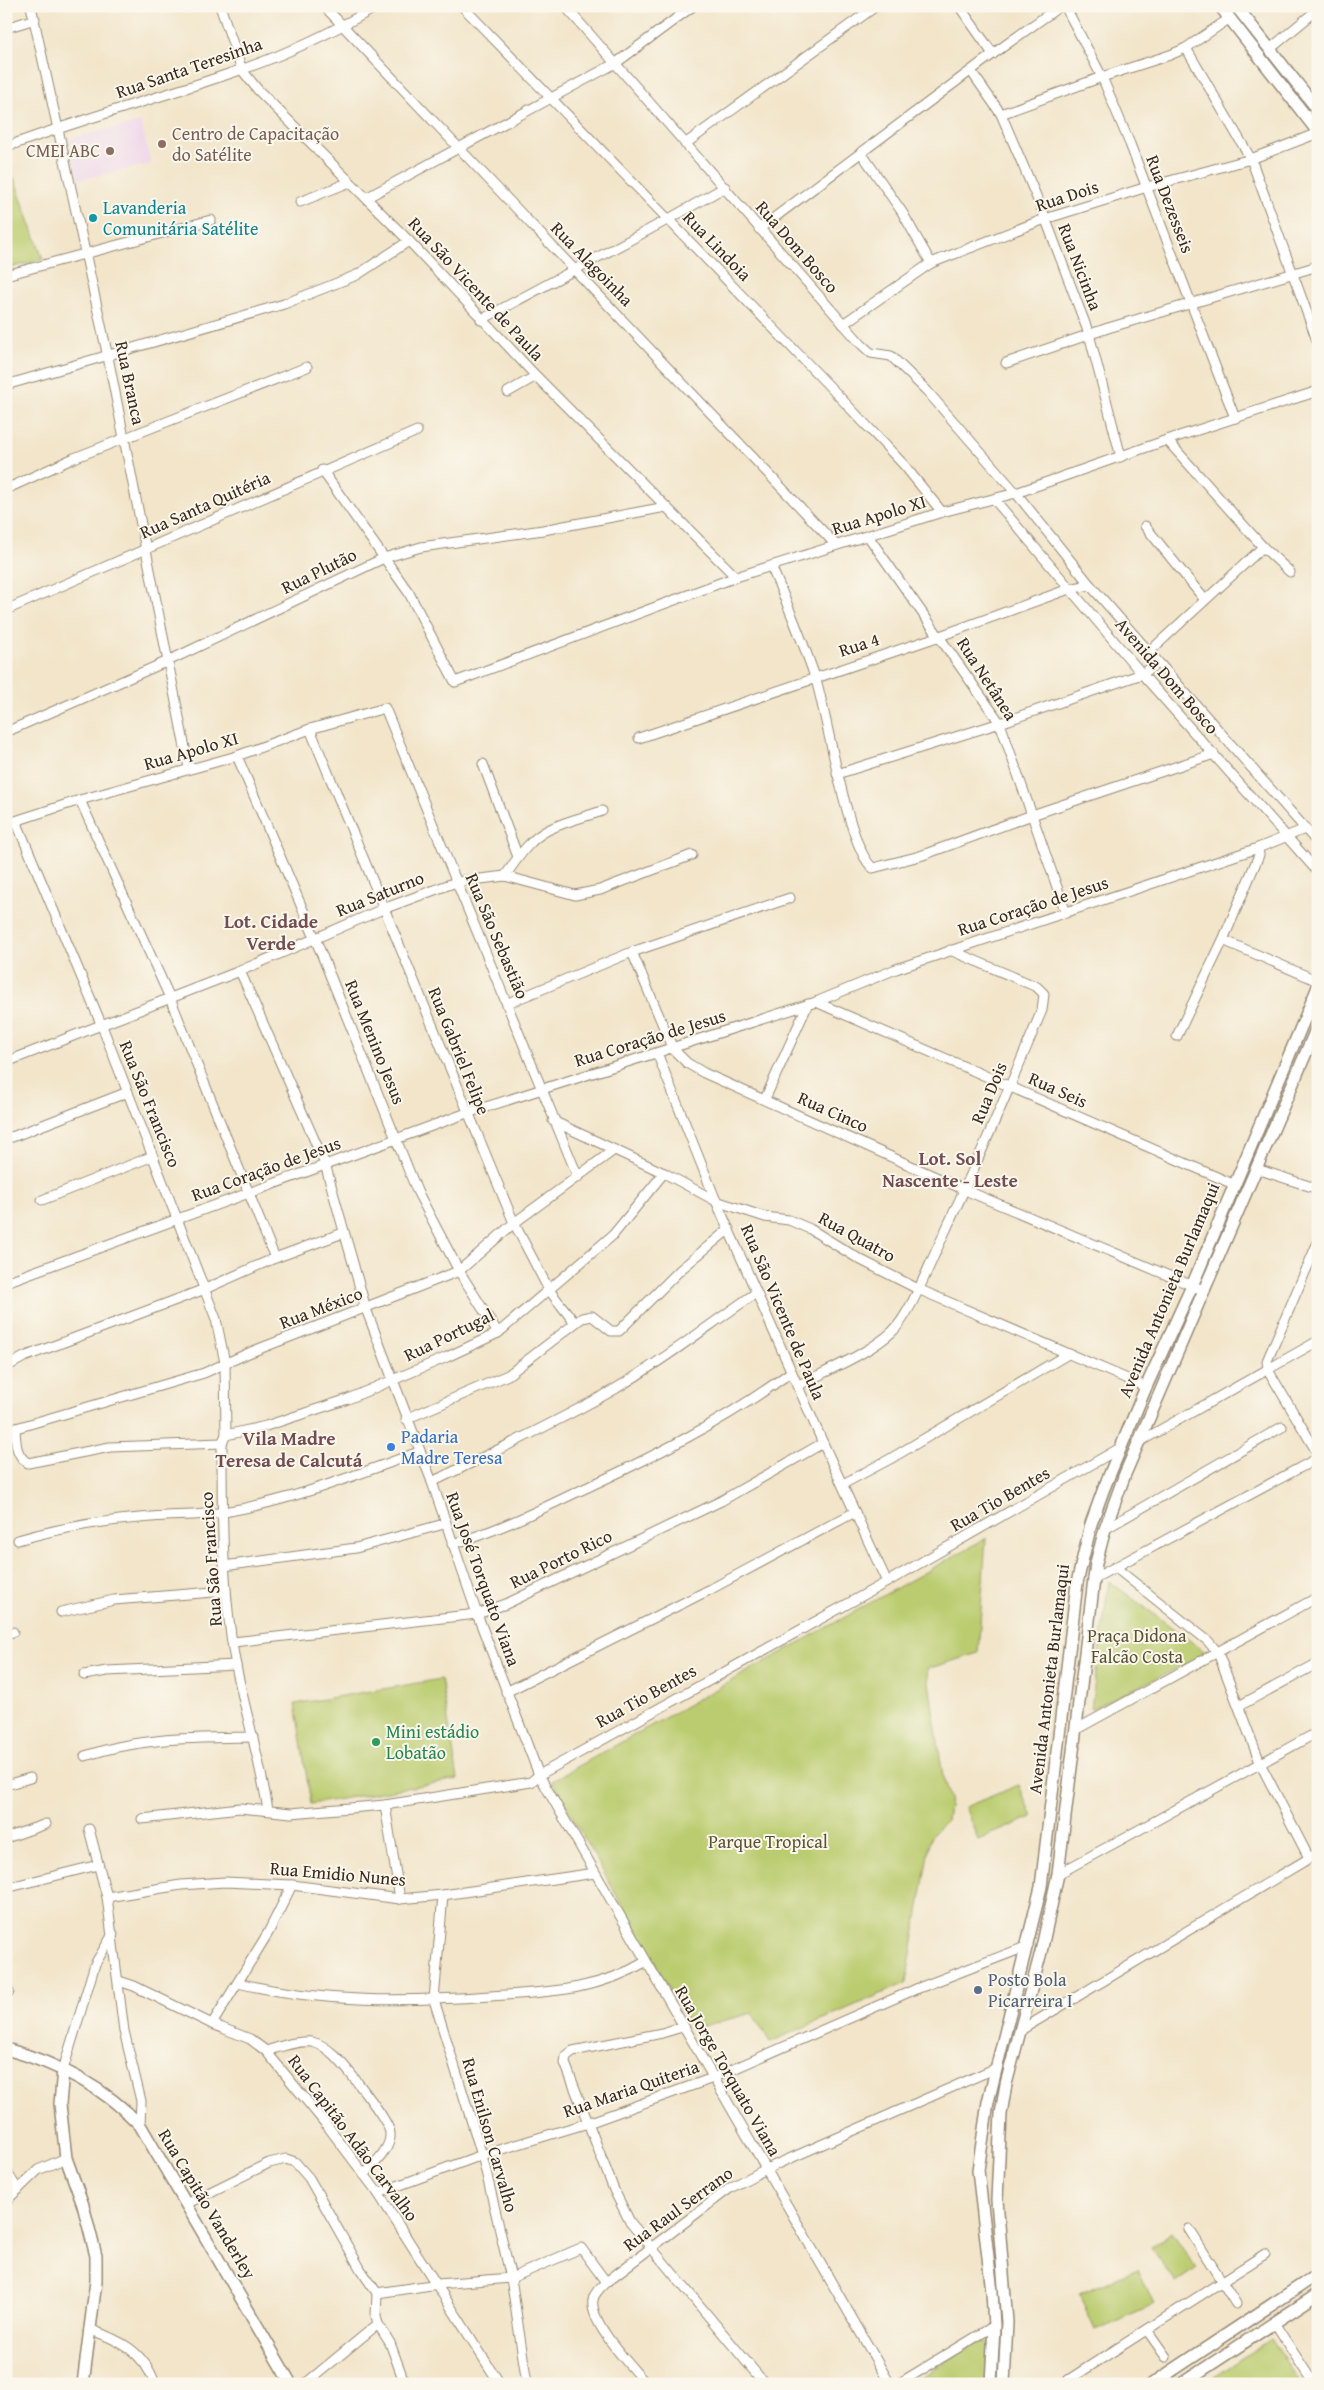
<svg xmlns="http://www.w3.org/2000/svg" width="1324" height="2390" font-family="'Gentium Book Plus',serif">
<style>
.built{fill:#ecd1ea}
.green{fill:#bbcc6f;stroke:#7b7b46}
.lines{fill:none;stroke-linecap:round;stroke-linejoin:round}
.street-casing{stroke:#968874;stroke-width:11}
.secondary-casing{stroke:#968874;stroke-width:14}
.street{stroke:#fff;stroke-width:9}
.secondary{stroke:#fff;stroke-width:11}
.education-dot{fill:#8d6e63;stroke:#fbf7ec;stroke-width:2}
.culture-dot{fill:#0f9aa8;stroke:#fbf7ec;stroke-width:2}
.shop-dot{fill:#3f7fe0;stroke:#fbf7ec;stroke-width:2}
.leisure-dot{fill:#2e9e5b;stroke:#fbf7ec;stroke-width:2}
.service-dot{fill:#5c6f8a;stroke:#fbf7ec;stroke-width:2}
.labels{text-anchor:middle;stroke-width:4;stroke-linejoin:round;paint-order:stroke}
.street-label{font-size:18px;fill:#3b2a1e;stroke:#fbf7ec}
.education-label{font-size:18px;fill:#785e54;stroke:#fbf7ec;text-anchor:start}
.culture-label{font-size:18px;fill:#0d838f;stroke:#fbf7ec;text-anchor:start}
.shop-label{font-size:18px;fill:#366cbe;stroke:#fbf7ec;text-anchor:start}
.park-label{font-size:18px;fill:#5b5232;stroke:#fbf7ec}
.leisure-label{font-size:18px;fill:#27864d;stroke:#fbf7ec;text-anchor:start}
.service-label{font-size:18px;fill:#4e5e75;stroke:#fbf7ec;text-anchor:start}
.neighbourhood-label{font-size:19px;font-weight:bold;fill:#724e54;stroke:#fbf7ec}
</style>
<rect width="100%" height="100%" fill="#fbf7ec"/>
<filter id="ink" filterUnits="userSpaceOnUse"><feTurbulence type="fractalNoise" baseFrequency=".02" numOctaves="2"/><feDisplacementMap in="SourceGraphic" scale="10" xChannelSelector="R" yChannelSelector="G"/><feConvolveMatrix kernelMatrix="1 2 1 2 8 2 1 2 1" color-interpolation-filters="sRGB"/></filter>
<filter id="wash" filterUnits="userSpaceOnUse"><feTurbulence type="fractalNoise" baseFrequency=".0096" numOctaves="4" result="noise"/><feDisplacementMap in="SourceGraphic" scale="20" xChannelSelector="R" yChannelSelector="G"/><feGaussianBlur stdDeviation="1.12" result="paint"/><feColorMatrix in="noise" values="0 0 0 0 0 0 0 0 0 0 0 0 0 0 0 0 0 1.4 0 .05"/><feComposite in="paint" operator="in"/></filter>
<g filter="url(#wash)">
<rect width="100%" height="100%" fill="#f2e5ca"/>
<polygon class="built" points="141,122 151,164 78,180 69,139"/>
<g class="green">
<polygon points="6,156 43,259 6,269"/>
<polygon points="986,1538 978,1653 927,1669 943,1777 950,1799 947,1820 931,1836 906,1983 770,2042 752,2013 692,2029 552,1781"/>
<polygon points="1109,1581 1208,1654 1091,1709"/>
<polygon points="441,1679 458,1779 311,1804 295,1704"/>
<polygon points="1019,1785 1032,1817 978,1840 965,1807"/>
<polygon points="1172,2232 1197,2269 1176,2283 1151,2247"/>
<polygon points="1138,2269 1154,2304 1095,2330 1079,2294"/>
<polygon points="1271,2339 1300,2384 1204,2384"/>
<polygon points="980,2341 990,2343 986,2384 908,2384"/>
</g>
</g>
<g filter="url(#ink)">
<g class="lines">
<defs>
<g id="street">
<polyline points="31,6 108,357 189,768"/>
<polyline points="220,6 242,70 258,90 409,241 536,376 736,577"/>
<polyline points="324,6 836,545"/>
<polyline points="462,6 832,389 904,465 942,512"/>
<polyline points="565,6 861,344 871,353 891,356 927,391 1016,493 1090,585 1318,843"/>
<polyline points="959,6 993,54"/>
<polyline points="1065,6 1102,77 1130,144 1235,418"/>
<polyline points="6,28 35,19"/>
<polyline points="1186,48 1251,159 1318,343"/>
<polyline points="1270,49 1318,9"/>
<polyline points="971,71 1001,114 1043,212 1089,334 1121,457"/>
<polyline points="1309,99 1318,93"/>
<polyline points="1001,114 1102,77 1170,55 1186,48 1230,18"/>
<polyline points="685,144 876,6"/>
<path d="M6,147C83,118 163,97 240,70C288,54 334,31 378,6"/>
<polyline points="862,154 902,212 931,263"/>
<polyline points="366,198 616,63 693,6"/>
<polyline points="300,202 350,182"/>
<polyline points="759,229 993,54 1060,6"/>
<polyline points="6,275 211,220"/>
<polyline points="481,320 669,219 725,187"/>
<polyline points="843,324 931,263 1045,219 1147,187 1251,159 1318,133"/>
<polyline points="1006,363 1108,328 1318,266"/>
<polyline points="6,385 284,304 357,275 409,241"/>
<polyline points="508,392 536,376"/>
<polyline points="1167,440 1263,547 1290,572"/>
<polyline points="322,470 409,593 455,682 736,577 942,512 1016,493 1167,440 1318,391"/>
<polyline points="6,489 74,458 307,367"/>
<polyline points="994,499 1142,674 1318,872"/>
<polyline points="1145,526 1205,600"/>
<polyline points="868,536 1000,723 1066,913"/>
<path d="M771,566C787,603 803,641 816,680C827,715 848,850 873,868L920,856L1032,815L1214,754"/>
<polyline points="6,610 417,431"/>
<polyline points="1149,652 1263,547"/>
<polyline points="310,729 514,1223 549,1290 575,1323"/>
<polyline points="6,732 168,661 384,558 421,547 543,530 666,507"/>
<polyline points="639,738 940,636 1069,589 1090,585"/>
<polyline points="237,756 315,938 417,1191 459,1271 498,1333"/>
<polyline points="483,764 518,857"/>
<polyline points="837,774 1000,723 1142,674 1158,663"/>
<polyline points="80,800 170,998 275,1258"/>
<path d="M16,821L102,1026L216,1319L225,1363L226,1435L222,1443C222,1517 222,1592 236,1666C246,1714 260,1761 268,1810"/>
<polyline points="6,824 80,800 237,756 310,729 385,708 578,1177"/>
<path d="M505,876C517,859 530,838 550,829C566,821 585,817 602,811"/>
<polyline points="1223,940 1318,981"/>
<polyline points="632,952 673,1049 687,1063 704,1073 965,1190 1205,1291"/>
<polyline points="240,971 325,1164 366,1309 432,1482 477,1614 539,1775 890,2384"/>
<polyline points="816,1002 1233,1184"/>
<polyline points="508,1003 632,952 790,898"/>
<polyline points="1177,1036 1223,940 1259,855 1258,848"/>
<polyline points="657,1053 716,1201 823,1443 887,1582"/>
<polyline points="6,1062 240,971 383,909 456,882 505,876 575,895 600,890 692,855"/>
<polyline points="765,1099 808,1004"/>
<polyline points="553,1121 664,1173 716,1201 765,1217 789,1220 810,1229 859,1259 918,1289 1146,1387"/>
<polyline points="6,1136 12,1137 128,1092"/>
<polyline points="1257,1169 1318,1189"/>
<polyline points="42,1200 153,1156"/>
<polyline points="1318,1242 1267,1361 1268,1370 1318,1454"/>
<polyline points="6,1282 467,1113 816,1002 896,969 1258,848 1305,829"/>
<polyline points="6,1367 24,1357 205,1289 275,1258 343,1233"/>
<path d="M797,1386C826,1371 870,1353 893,1331C910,1314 927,1270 938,1247C974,1169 1009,1090 1042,1010L1044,994L1037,987L950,950"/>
<polyline points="406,1419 508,1375 582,1318 592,1316 611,1331 619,1331 680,1270 729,1229"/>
<path d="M15,1428C16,1442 15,1455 28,1463L110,1447L222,1443"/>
<polyline points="6,1431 204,1373 251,1352 459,1271 514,1223 614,1150"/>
<polyline points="226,1435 266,1426 348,1399 447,1357 498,1333 613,1235 664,1173"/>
<polyline points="1139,1442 1318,1341"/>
<path d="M432,1482C493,1452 556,1423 615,1389C664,1360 709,1325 756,1293"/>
<polyline points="843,1484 890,1459 1068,1354"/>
<polyline points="1105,1529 1282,1427"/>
<path d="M18,1540C63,1527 105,1520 152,1517C176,1515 200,1516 224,1512C291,1501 355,1475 419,1452"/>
<path d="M452,1544C495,1532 535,1512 575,1493C649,1459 725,1421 791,1372"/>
<polyline points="224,1566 356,1548 444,1524"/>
<polyline points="1116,1568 1208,1641 1218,1653 1261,1765 1309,1858"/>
<polyline points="1093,1579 1318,1458"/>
<polyline points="61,1612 114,1600 226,1591"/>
<polyline points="6,1634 13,1632"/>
<polyline points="233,1642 477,1614 506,1604 721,1501 823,1443"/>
<polyline points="84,1675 107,1671 236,1665"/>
<polyline points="506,1692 711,1589 855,1512"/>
<polyline points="1239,1706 1318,1663"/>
<polyline points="1075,1730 1318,1597"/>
<path d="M85,1756C139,1737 195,1738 253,1737"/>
<polyline points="6,1785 30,1778"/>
<polyline points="385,1805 400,1899"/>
<polyline points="142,1819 240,1808 291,1813 385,1805 531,1782 539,1775 887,1582 1120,1448"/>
<polyline points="89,1829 107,1897 124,2031 141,2101 140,2125"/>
<polyline points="6,1838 46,1824"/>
<polyline points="1058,1874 1318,1732"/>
<polyline points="6,1888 98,1865"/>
<polyline points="443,1895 434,2000 482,2155 493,2201 511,2278 527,2384"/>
<polyline points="107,1897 181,1885 225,1882 292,1885 400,1899 443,1895 595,1873"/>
<polyline points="119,1981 134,1986 212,2024 250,2039 266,2051 329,2128 378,2193 500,2384"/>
<path d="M238,1983C322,2003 405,2002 491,1996C545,1992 598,1991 645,1962"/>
<polyline points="6,1993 9,1992"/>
<polyline points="212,2024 268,1933 292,1885"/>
<polyline points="682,2027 662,2033 573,2051 566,2056 565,2063 614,2190 630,2222 765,2384"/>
<polyline points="1021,2030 1318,1853"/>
<path d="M266,2051C280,2047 298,2040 312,2042C321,2044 328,2049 335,2056C345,2066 389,2120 390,2133C392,2148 373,2165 364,2175"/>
<polyline points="63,2070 95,1964 113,1934"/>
<polyline points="6,2171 18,2190"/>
<polyline points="378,2193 482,2155 588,2123 713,2078 916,1989 1028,1946"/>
<polyline points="6,2201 38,2170 66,2158"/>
<polyline points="186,2204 269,2163 286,2159 295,2162 309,2178 361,2270 377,2293 376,2316 378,2324 390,2343 405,2384"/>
<polyline points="1189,2229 1236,2304"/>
<polyline points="377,2293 438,2284 511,2278 581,2248 606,2282"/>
<polyline points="1274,2323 1314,2384"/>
<path d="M89,2329C119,2340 144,2351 155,2384"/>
<polyline points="1147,2330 1166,2357"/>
<polyline points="305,2384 378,2324"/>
<path d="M646,2384C631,2366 589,2323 593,2300C594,2293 601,2287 606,2282L730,2188L766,2169L996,2068"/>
<polyline points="898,2384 994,2326"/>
<polyline points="1062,2384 1265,2254"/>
</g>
<g id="secondary">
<polyline points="1220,6 1318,132"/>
<polyline points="1236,6 1318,110"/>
<path d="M6,2049C57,2063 103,2086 140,2125L291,2384"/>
<polyline points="63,2070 60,2104 66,2158 83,2205 96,2256 96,2281 83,2384"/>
<polyline points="991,2384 994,2326 992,2292 978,2170 988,2102 1041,1887 1077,1583 1091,1524 1104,1488 1146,1387 1192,1286 1318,987"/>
<polyline points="1004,2384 1007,2322 997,2200 1001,2114 1006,2084 1041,1952 1058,1874 1096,1563 1105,1529 1125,1474 1318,1025"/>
<polyline points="1152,2384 1318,2274"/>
<polyline points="1181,2384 1318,2294"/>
</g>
</defs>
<use href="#street" class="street-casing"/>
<use href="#secondary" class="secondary-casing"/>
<use href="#street" class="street"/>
<use href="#secondary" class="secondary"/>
</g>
</g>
<g class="education-dot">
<circle cx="162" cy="144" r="5"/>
<circle cx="110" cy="151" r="5"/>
</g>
<circle class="culture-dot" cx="93" cy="218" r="5"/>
<circle class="shop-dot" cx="391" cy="1447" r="5"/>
<circle class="leisure-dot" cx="376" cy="1742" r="5"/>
<circle class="service-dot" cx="978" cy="1990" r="5"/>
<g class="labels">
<g class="street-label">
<text transform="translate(189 68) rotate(-19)" y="6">Rua Santa Teresinha</text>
<text transform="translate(1067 196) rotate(-18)" y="6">Rua Dois</text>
<text transform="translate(1170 204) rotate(69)" y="6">Rua Dezesseis</text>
<text transform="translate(717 246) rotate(46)" y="6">Rua Lindoia</text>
<text transform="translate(797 247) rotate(49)" y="6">Rua Dom Bosco</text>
<text transform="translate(592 264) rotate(46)" y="6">Rua Alagoinha</text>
<text transform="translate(1080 267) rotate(69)" y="6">Rua Nicinha</text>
<text transform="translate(476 289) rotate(47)" y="6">Rua São Vicente de Paula</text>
<text transform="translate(130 383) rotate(78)" y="6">Rua Branca</text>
<text transform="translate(205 505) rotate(-24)" y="6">Rua Santa Quitéria</text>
<text transform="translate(879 515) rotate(-17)" y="6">Rua Apolo XI</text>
<text transform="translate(319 571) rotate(-26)" y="6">Rua Plutão</text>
<text transform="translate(859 645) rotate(-18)" y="6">Rua 4</text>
<text transform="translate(1167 676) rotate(49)" y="6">Avenida Dom Bosco</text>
<text transform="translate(987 679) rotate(57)" y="6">Rua Netânea</text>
<text transform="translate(191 751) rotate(-16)" y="6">Rua Apolo XI</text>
<text transform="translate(380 894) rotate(-22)" y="6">Rua Saturno</text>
<text transform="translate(1033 906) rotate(-18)" y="6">Rua Coração de Jesus</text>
<text transform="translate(497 936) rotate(67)" y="6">Rua São Sebastião</text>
<text transform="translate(650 1038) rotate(-17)" y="6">Rua Coração de Jesus</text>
<text transform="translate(375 1042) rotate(68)" y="6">Rua Menino Jesus</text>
<text transform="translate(459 1051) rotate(68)" y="6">Rua Gabriel Felipe</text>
<text transform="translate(1058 1090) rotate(24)" y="6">Rua Seis</text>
<text transform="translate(989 1093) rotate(-67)" y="6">Rua Dois</text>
<text transform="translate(150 1104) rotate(68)" y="6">Rua São Francisco</text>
<text transform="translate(833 1112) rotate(24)" y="6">Rua Cinco</text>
<text transform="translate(266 1169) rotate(-20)" y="6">Rua Coração de Jesus</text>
<text transform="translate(857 1237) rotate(29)" y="6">Rua Quatro</text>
<text transform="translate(1169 1290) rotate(-67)" y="6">Avenida Antonieta Burlamaqui</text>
<text transform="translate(321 1308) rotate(-21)" y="6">Rua México</text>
<text transform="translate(783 1312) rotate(67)" y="6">Rua São Vicente de Paula</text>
<text transform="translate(449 1335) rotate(-26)" y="6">Rua Portugal</text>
<text transform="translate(1000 1499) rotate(-30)" y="6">Rua Tio Bentes</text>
<text transform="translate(211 1559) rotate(-94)" y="6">Rua São Francisco</text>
<text transform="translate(561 1559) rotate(-26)" y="6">Rua Porto Rico</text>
<text transform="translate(483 1579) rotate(70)" y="6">Rua José Torquato Viana</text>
<text transform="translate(1049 1679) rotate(-83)" y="6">Avenida Antonieta Burlamaqui</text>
<text transform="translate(646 1696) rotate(-29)" y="6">Rua Tio Bentes</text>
<text transform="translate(338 1874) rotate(5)" y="6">Rua Emidio Nunes</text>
<text transform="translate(728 2071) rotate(60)" y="6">Rua Jorge Torquato Viana</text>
<text transform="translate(631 2089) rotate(-19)" y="6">Rua Maria Quiteria</text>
<text transform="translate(490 2135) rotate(74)" y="6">Rua Enilson Carvalho</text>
<text transform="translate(353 2138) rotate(53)" y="6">Rua Capitão Adão Carvalho</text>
<text transform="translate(207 2204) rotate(59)" y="6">Rua Capitão Vanderley</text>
<text transform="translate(678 2209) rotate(-36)" y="6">Rua Raul Serrano</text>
</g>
<g class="education-label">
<text x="172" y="140">Centro de Capacitação<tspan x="172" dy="21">do Satélite</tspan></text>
<text x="100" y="157" text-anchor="end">CMEI ABC</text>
</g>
<g class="culture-label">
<text x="103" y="214">Lavanderia<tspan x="103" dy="21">Comunitária Satélite</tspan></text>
</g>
<g class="shop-label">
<text x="401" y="1443">Padaria<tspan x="401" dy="21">Madre Teresa</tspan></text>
</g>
<g class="park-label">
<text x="1137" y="1642">Praça Didona<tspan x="1137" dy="21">Falcão Costa</tspan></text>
<text x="768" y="1848">Parque Tropical</text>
</g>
<g class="leisure-label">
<text x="386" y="1738">Mini estádio<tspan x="386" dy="21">Lobatão</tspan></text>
</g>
<g class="service-label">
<text x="988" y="1986">Posto Bola<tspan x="988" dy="21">Picarreira I</tspan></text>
</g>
<g class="neighbourhood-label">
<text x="271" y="928">Lot. Cidade<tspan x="271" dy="22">Verde</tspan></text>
<text x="950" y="1165">Lot. Sol<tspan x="950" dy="22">Nascente - Leste</tspan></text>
<text x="289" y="1445">Vila Madre<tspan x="289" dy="22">Teresa de Calcutá</tspan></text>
</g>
</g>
<rect width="1324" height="2390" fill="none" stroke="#fbf7ec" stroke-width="25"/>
</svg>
